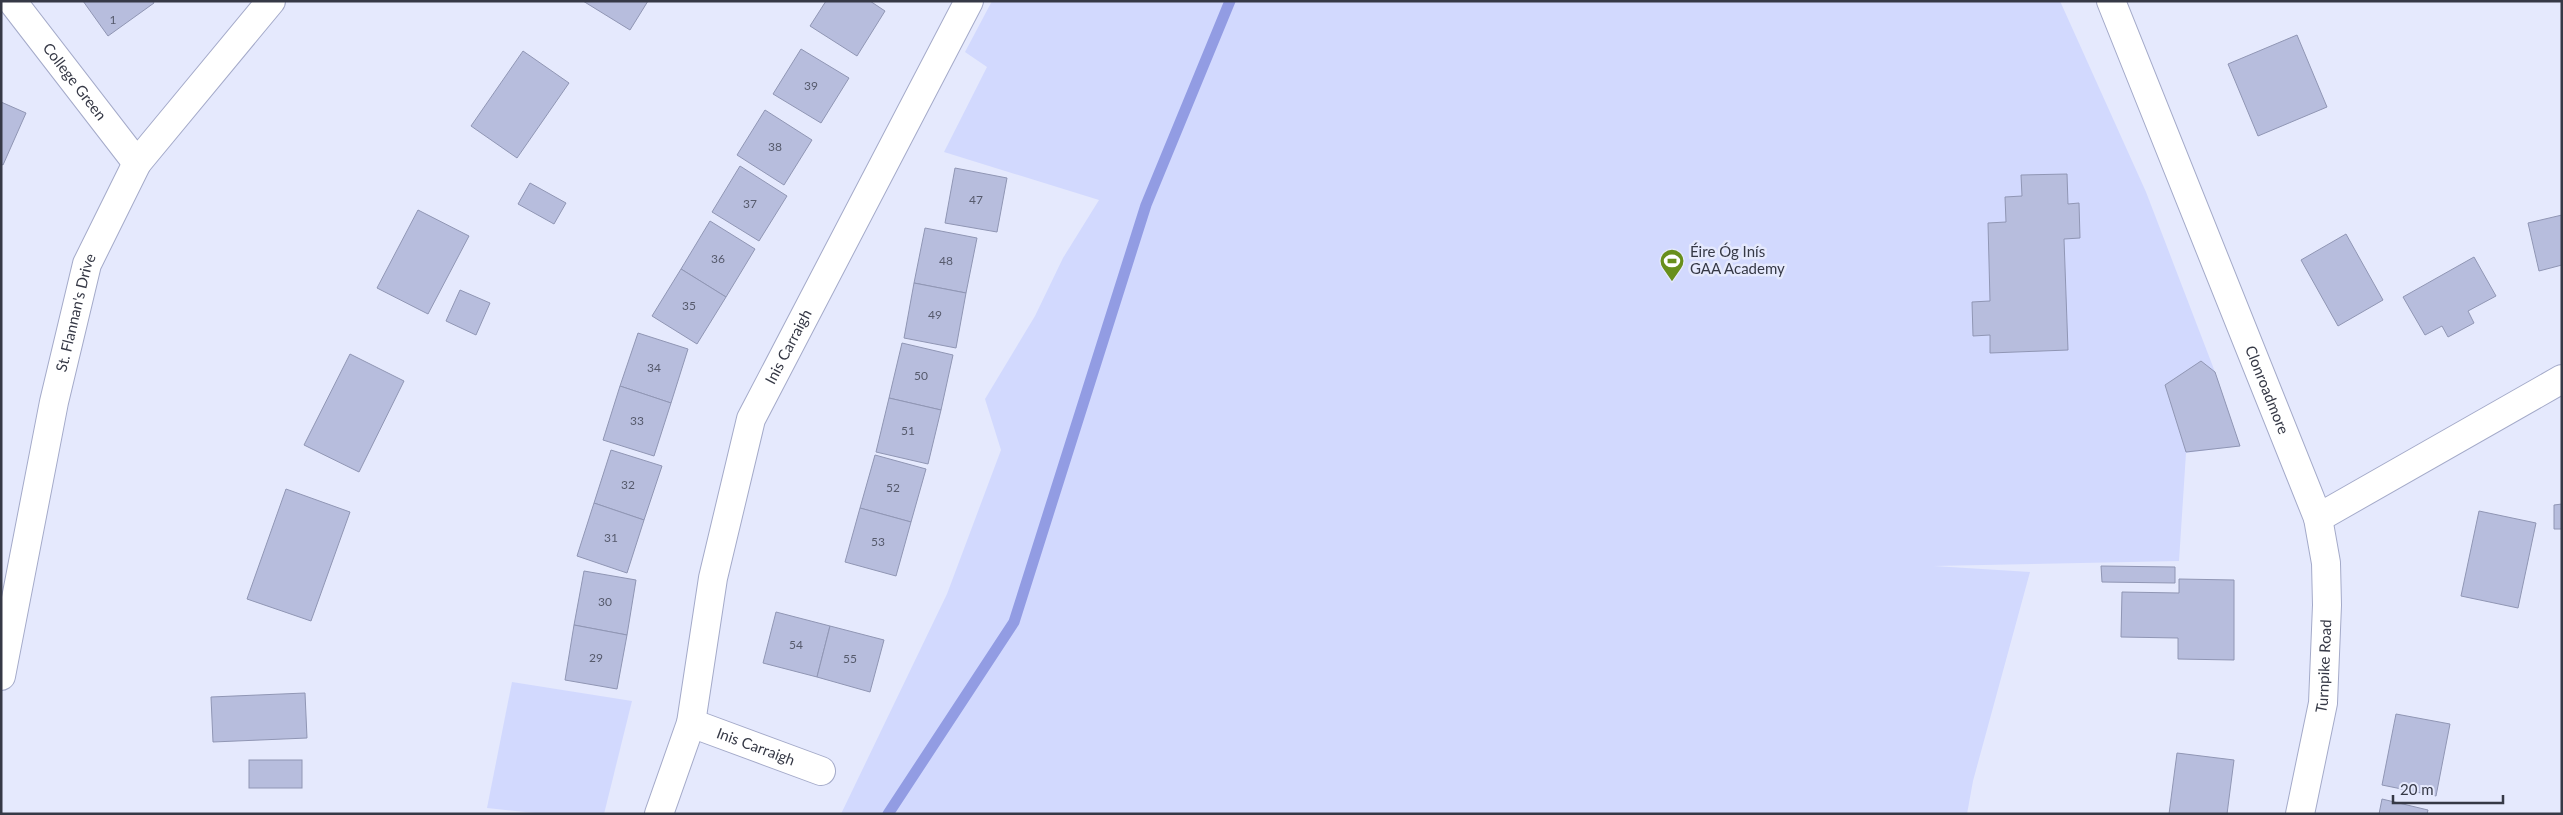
<svg xmlns="http://www.w3.org/2000/svg" width="2563" height="815" font-family="Lato,sans-serif">
<style>
.green{fill:#d2d9fe}
.lines{fill:none;stroke-linecap:round;stroke-linejoin:round}
.stream{stroke:#929ce3;stroke-width:11}
.building{fill:#b7bddd;stroke:#9096b4}
.minor-casing{stroke:#a4aac9;stroke-width:30}
.tertiary-casing{stroke:#a4aac9;stroke-width:30}
.minor{stroke:#fff;stroke-width:28}
.tertiary{stroke:#fff;stroke-width:28}
.labels{text-anchor:middle;stroke-width:5;stroke-linejoin:round;paint-order:stroke}
.number-label{font-size:12px;fill:#565a6c}
.street-label{font-size:15px;fill:#363946;stroke:#e5e9fd}
.poi-label{font-size:15px;fill:#363946;stroke:#e5e9fd;text-anchor:start}
</style>
<rect width="100%" height="100%" fill="#e5e9fd"/>
<g class="green">
<polygon points="992,1 2060,1 2146,192 2215,372 2240,446 2186,453 2179,561 1934,566 2030,572 1973,781 1967,814 841,814 947,594 1001,450 985,399 1035,316 1063,258 1099,200 944,152 987,67 965,52"/>
<polygon points="512,682 632,701 604,814 545,814 487,808"/>
</g>
<g class="lines">
<polyline class="stream" points="888,814 1014,622 1146,205 1230,1"/>
</g>
<g class="building">
<polygon points="83,1 153,1 154,3 108,36"/>
<polygon points="583,1 648,1 630,30"/>
<polygon points="826,1 870,1 885,11 857,56 810,26"/>
<polygon points="2297,35 2327,107 2258,136 2228,64"/>
<polygon points="801,49 849,78 821,123 773,94"/>
<polygon points="523,51 569,83 517,158 471,126"/>
<polygon points="1,102 26,113 3,165 1,164"/>
<polygon points="765,110 812,140 784,185 737,155"/>
<polygon points="740,166 787,196 759,241 712,212"/>
<polygon points="955,168 1007,178 997,232 945,223"/>
<polygon points="2067,174 2068,204 2079,203 2080,238 2064,239 2068,350 1990,353 1990,335 1973,336 1972,302 1990,301 1988,223 2006,222 2005,197 2022,196 2021,175"/>
<polygon points="530,183 566,203 554,224 518,204"/>
<polygon points="418,210 469,236 428,314 377,288"/>
<polygon points="2562,215 2562,265 2539,271 2528,223"/>
<polygon points="710,221 755,249 726,297 681,269"/>
<polygon points="925,228 977,238 966,293 914,283"/>
<polygon points="2346,234 2383,300 2338,326 2301,260"/>
<polygon points="2474,257 2496,296 2468,311 2474,323 2448,337 2442,326 2425,335 2403,297"/>
<polygon points="681,269 726,297 697,344 652,316"/>
<polygon points="914,283 966,293 956,348 904,338"/>
<polygon points="460,290 490,303 476,335 446,321"/>
<polygon points="638,333 688,349 671,403 620,386"/>
<polygon points="902,343 953,355 941,410 889,398"/>
<polygon points="350,354 404,381 359,472 304,445"/>
<polygon points="2201,361 2215,372 2240,446 2186,452 2165,385"/>
<polygon points="620,386 671,403 654,456 603,440"/>
<polygon points="889,398 941,410 928,464 876,452"/>
<polygon points="611,450 662,466 644,520 594,503"/>
<polygon points="875,455 926,469 911,522 860,508"/>
<polygon points="286,489 350,512 311,621 247,599"/>
<polygon points="594,503 644,520 627,573 577,556"/>
<polygon points="2562,504 2562,529 2554,529 2554,505"/>
<polygon points="860,508 911,522 896,576 845,562"/>
<polygon points="2479,511 2536,523 2518,608 2461,596"/>
<polygon points="2101,566 2175,567 2175,583 2102,582"/>
<polygon points="584,571 636,580 627,635 574,625"/>
<polygon points="2179,579 2234,580 2234,660 2178,659 2178,638 2121,637 2122,592 2179,593"/>
<polygon points="776,612 830,626 817,677 763,663"/>
<polygon points="574,625 627,635 617,689 565,680"/>
<polygon points="830,626 884,640 870,692 817,677"/>
<polygon points="305,693 307,738 213,742 211,697"/>
<polygon points="2396,714 2450,724 2436,796 2382,785"/>
<polygon points="2177,753 2234,760 2227,814 2169,814"/>
<rect x="249" y="760" width="53" height="28"/>
<polygon points="2382,799 2428,810 2427,814 2379,814"/>
</g>
<g class="lines">
<defs>
<g id="minor">
<path id="s1" d="M12,1L137,163"/>
<path id="s2" d="M691,723L821,771"/>
<path id="s3" d="M659,814L691,723L713,578L751,419L969,1"/>
<path id="s4" d="M2300,814L2323,703L2327,605L2326,563L2318,518"/>
</g>
<g id="tertiary">
<path id="s5" d="M2111,1L2318,518L2562,379"/>
<path id="s6" d="M1,676L54,402L87,264L137,163L271,1"/>
</g>
</defs>
<use href="#minor" class="minor-casing"/>
<use href="#tertiary" class="tertiary-casing"/>
<use href="#minor" class="minor"/>
<use href="#tertiary" class="tertiary"/>
</g>
<defs>
<symbol id="stadium-pin" viewBox="-11 -11 22 30"><path d="M0 17L-7.5 6A9.5 9.5 0 1 1 7.5 6Z" fill="#688f1c" stroke="#e5e9fd"/><path d="M0-5a6.5 5 0 1 0 0 10a6.5 5 0 1 0 0-10ZM-3.5-1.8h7v3.6h-7Z" fill="#fff"/></symbol>
</defs>
<g fill-rule="evenodd">
<use href="#stadium-pin" x="1658" y="247" width="28" height="38"/>
</g>
<g class="labels">
<g class="number-label">
<text x="113" y="24">1</text>
<text x="811" y="90">39</text>
<text x="775" y="151">38</text>
<text x="976" y="204">47</text>
<text x="750" y="208">37</text>
<text x="718" y="263">36</text>
<text x="946" y="265">48</text>
<text x="689" y="310">35</text>
<text x="935" y="319">49</text>
<text x="654" y="372">34</text>
<text x="921" y="380">50</text>
<text x="637" y="425">33</text>
<text x="908" y="435">51</text>
<text x="628" y="489">32</text>
<text x="893" y="492">52</text>
<text x="611" y="542">31</text>
<text x="878" y="546">53</text>
<text x="605" y="606">30</text>
<text x="796" y="649">54</text>
<text x="596" y="662">29</text>
<text x="850" y="663">55</text>
</g>
<g class="street-label">
<text dy="5" stroke="none"><textPath href="#s1" startOffset="102">College Green</textPath></text>
<text dy="5" stroke="none"><textPath href="#s6" startOffset="371">St. Flannan's Drive</textPath></text>
<text dy="5" stroke="none"><textPath href="#s3" startOffset="488">Inis Carraigh</textPath></text>
<text dy="5" stroke="none"><textPath href="#s5" startOffset="419">Clonroadmore</textPath></text>
<text dy="5" stroke="none"><textPath href="#s4" startOffset="150">Turnpike Road</textPath></text>
<text dy="5" stroke="none"><textPath href="#s2" startOffset="69">Inis Carraigh</textPath></text>
</g>
<g class="poi-label">
<text x="1690" y="257">Éire Óg Inís<tspan x="1690" dy="17">GAA Academy</tspan></text>
</g>
</g>
<rect width="2563" height="815" fill="none" stroke="#363946" stroke-width="5"/>
<path d="M2393 795v8h110v-8" fill="none" stroke="#363946" stroke-width="2.5"/>
<text x="2400" y="795" font-size="15" fill="#363946" stroke="#e5e9fd" stroke-width="4" paint-order="stroke">20 m</text>
</svg>
